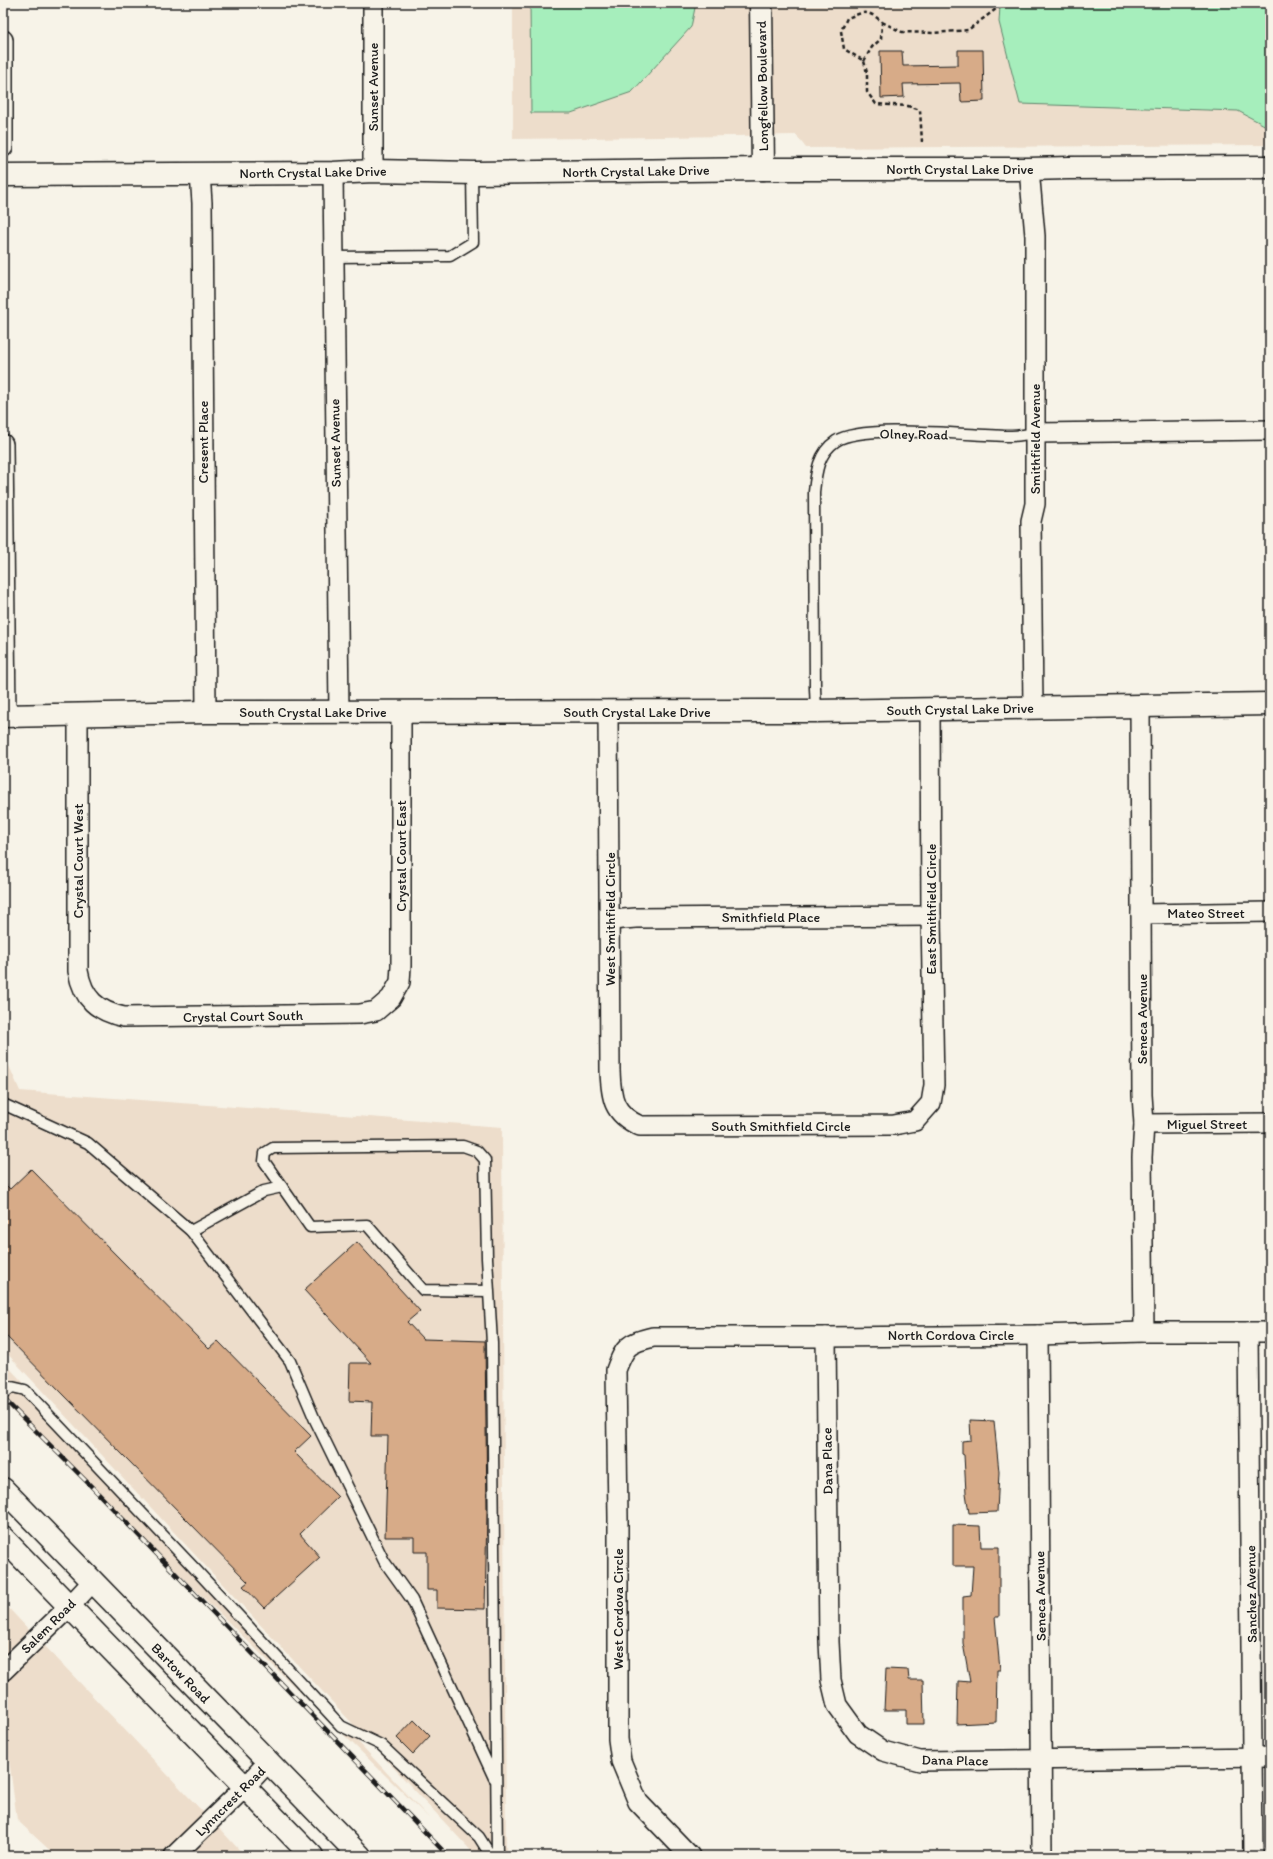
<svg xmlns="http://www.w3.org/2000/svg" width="1273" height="1859" font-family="Itim,sans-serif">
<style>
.built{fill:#edddcb}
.green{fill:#a6eebc;stroke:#61856c}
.building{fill:#d7ab88;stroke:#1c1c1c}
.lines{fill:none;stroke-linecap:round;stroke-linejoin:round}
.lane-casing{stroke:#1c1c1c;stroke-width:13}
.street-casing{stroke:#1c1c1c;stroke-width:22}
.secondary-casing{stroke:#1c1c1c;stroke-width:25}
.primary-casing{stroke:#1c1c1c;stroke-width:25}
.path{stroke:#1c1c1c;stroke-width:2.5;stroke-dasharray:4 3;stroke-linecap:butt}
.lane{stroke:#f7f3e8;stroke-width:10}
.street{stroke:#f7f3e8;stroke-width:19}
.secondary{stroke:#f7f3e8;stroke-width:22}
.primary{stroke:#f7f3e8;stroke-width:22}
.rail-casing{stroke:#1c1c1c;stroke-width:4.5}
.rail{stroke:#f7f3e8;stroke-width:3;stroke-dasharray:9;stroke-linecap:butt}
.labels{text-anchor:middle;stroke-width:3;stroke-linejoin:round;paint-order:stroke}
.street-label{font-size:14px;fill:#1c1c1c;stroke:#f7f3e8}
</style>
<rect width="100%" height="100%" fill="#f7f3e8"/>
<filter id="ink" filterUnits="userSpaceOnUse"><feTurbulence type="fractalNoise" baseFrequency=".025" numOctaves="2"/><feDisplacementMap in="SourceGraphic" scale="8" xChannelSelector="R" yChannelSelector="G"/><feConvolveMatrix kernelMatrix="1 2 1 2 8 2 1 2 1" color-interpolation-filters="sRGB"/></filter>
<g filter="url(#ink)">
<g class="built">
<polygon points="513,3 1270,3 1270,145 806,148 796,135 513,139"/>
<polygon points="3,1052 20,1091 502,1127 506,1856 476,1856 3,1349"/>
<polygon points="3,1361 430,1819 3,1402"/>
<polygon points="3,1602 30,1631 3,1658"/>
<polygon points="44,1645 204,1813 160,1856 56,1856 17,1820 8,1752 3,1746 3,1684"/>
<polygon points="218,1827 245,1856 188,1856"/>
</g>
<g class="green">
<polygon points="530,3 696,3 691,27 632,92 571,113 531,113"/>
<polygon points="1004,3 1270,3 1270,128 1238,111 1020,104 999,22 1000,6"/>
</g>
<g class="building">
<polygon points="958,50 983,50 984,101 961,102 960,83 903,84 904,97 881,98 880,51 902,51 903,66 958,65"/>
<polygon points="31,1169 209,1349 218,1341 311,1436 294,1452 338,1497 300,1534 320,1557 264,1608 243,1586 248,1582 3,1333 3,1182 10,1189"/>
<polygon points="357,1242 420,1311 407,1322 423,1339 485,1341 487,1511 485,1609 437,1608 437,1590 427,1590 427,1552 414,1552 414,1537 385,1537 388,1436 371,1436 372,1402 349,1401 350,1363 371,1363 304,1290"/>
<polygon points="970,1420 994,1421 999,1472 997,1512 969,1513 966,1493 964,1455 962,1454 962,1441 971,1440"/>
<polygon points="953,1525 980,1526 981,1547 999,1547 999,1617 995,1617 1000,1670 997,1670 996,1722 957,1724 958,1681 970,1682 963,1643 963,1596 971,1595 973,1566 953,1566"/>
<polygon points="886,1669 908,1670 909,1680 923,1680 924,1724 906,1724 906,1710 884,1710"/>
<polygon points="414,1720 430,1736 413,1754 397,1738"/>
</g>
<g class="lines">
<defs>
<g id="lane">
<polyline points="333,257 450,256 473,242 472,173"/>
<path d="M816,711L815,688L814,492C816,473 818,453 836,441C863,423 974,436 1011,436C1020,436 1028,434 1036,433"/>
<polyline points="3,1104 88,1143 191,1231 290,1361 315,1420 384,1561 412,1600 494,1778"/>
<polyline points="191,1231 264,1191 282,1187"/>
<polyline points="489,1291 423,1290 367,1225 310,1227 264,1161 265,1153 273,1148 463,1146 477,1151 485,1160 487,1258 492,1343 497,1856"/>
<polyline points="3,1394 12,1387 25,1390 197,1571 341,1726 381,1745 479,1837 491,1856"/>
</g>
<g id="street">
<polyline points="373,3 373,171"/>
<polyline points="3,40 3,147"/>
<polyline points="1029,169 1035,236 1035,504 1031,521 1033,708"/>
<polyline points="200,173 202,203 206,712"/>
<polyline points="333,173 339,712"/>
<polyline points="1036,433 1270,430"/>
<polyline points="3,444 6,716"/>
<polyline points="1140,706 1142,1095 1144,1124 1142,1157 1144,1332"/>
<path d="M608,712L610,1071C611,1098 613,1114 640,1126L894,1125L915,1121L931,1103L934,1085L931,916L930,710"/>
<path d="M78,716V971C83,999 97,1011 124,1017L360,1014L376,1011L391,998L400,982L401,966V712"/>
<polyline points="1141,914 1270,912"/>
<polyline points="611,920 636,918 931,916"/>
<polyline points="1144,1124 1270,1123"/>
<polyline points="1248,1332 1253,1856"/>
<path d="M1038,1335C1039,1509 1041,1682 1042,1856"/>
<polyline points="826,1337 829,1642 831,1680 837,1705 858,1734 883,1751 920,1761 1270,1757"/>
<polyline points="3,1671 70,1606 93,1581"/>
<polyline points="174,1856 245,1787 268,1762"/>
<path d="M690,1856L638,1802L621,1761L618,1739V1518L616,1370C625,1346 628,1343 653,1337H826L1038,1335L1144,1332H1270"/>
</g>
<g id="secondary">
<polyline points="761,3 763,169"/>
<polyline points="3,175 333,173 373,171 475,173 763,169 1029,169 1069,168 1270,167"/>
<polyline points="3,716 206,712 816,711 1270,704"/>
</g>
<g id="primary">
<polyline points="3,1489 360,1856"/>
<polyline points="3,1538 312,1856"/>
</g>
</defs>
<use href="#lane" class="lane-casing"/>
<use href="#street" class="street-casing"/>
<use href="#secondary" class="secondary-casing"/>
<use href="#primary" class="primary-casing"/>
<g class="path">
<polyline points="882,22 902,32 934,33 968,30 1000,6"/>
<path d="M864,61L872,47L881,39L882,22C867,9 864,12 847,18L841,31L844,49L864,61L867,73V92L876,104L908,106L920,110L922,142"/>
</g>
<use href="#lane" class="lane"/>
<use href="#street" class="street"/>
<use href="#secondary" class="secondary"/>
<use href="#primary" class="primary"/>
<defs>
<polyline id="rail" points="3,1398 91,1486 448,1856"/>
</defs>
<use href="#rail" class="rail-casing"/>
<use href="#rail" class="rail"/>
</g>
</g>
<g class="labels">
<g class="street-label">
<text transform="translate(762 86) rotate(-91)" y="5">Longfellow Boulevard</text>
<text transform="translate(373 87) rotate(-90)" y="5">Sunset Avenue</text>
<text x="960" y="174">North Crystal Lake Drive</text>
<text transform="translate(636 171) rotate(-1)" y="5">North Crystal Lake Drive</text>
<text transform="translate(313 172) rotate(-1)" y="5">North Crystal Lake Drive</text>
<text transform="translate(914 434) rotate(1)" y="5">Olney Road</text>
<text transform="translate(1035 439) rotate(-90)" y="5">Smithfield Avenue</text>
<text transform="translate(203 442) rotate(-90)" y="5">Cresent Place</text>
<text transform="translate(335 443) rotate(-91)" y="5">Sunset Avenue</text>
<text transform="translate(960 709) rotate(-1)" y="5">South Crystal Lake Drive</text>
<text x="313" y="717">South Crystal Lake Drive</text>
<text x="637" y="717">South Crystal Lake Drive</text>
<text transform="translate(401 856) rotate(-90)" y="5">Crystal Court East</text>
<text transform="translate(78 861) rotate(-90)" y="5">Crystal Court West</text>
<text transform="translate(931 909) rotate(-90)" y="5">East Smithfield Circle</text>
<text x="1206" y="918">Mateo Street</text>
<text x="771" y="922">Smithfield Place</text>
<text transform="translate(610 919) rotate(-90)" y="5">West Smithfield Circle</text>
<text transform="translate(243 1016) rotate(-1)" y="5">Crystal Court South</text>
<text transform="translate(1142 1019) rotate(-90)" y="5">Seneca Avenue</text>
<text x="1207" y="1129">Miguel Street</text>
<text x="781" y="1131">South Smithfield Circle</text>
<text x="951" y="1340">North Cordova Circle</text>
<text transform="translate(827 1461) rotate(-91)" y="5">Dana Place</text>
<text transform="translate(1251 1594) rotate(-91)" y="5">Sanchez Avenue</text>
<text transform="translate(1040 1596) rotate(-91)" y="5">Seneca Avenue</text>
<text transform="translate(618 1609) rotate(-90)" y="5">West Cordova Circle</text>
<text transform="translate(48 1626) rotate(-45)" y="5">Salem Road</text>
<text transform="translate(181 1673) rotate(46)" y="5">Bartow Road</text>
<text transform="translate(955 1760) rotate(1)" y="5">Dana Place</text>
<text transform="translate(230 1801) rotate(-45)" y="5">Lynncrest Road</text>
</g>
</g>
<rect width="1273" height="1859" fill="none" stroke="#f7f3e8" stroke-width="16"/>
<rect x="8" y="8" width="1257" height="1843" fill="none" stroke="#1c1c1c" stroke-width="1.5" filter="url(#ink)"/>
</svg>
